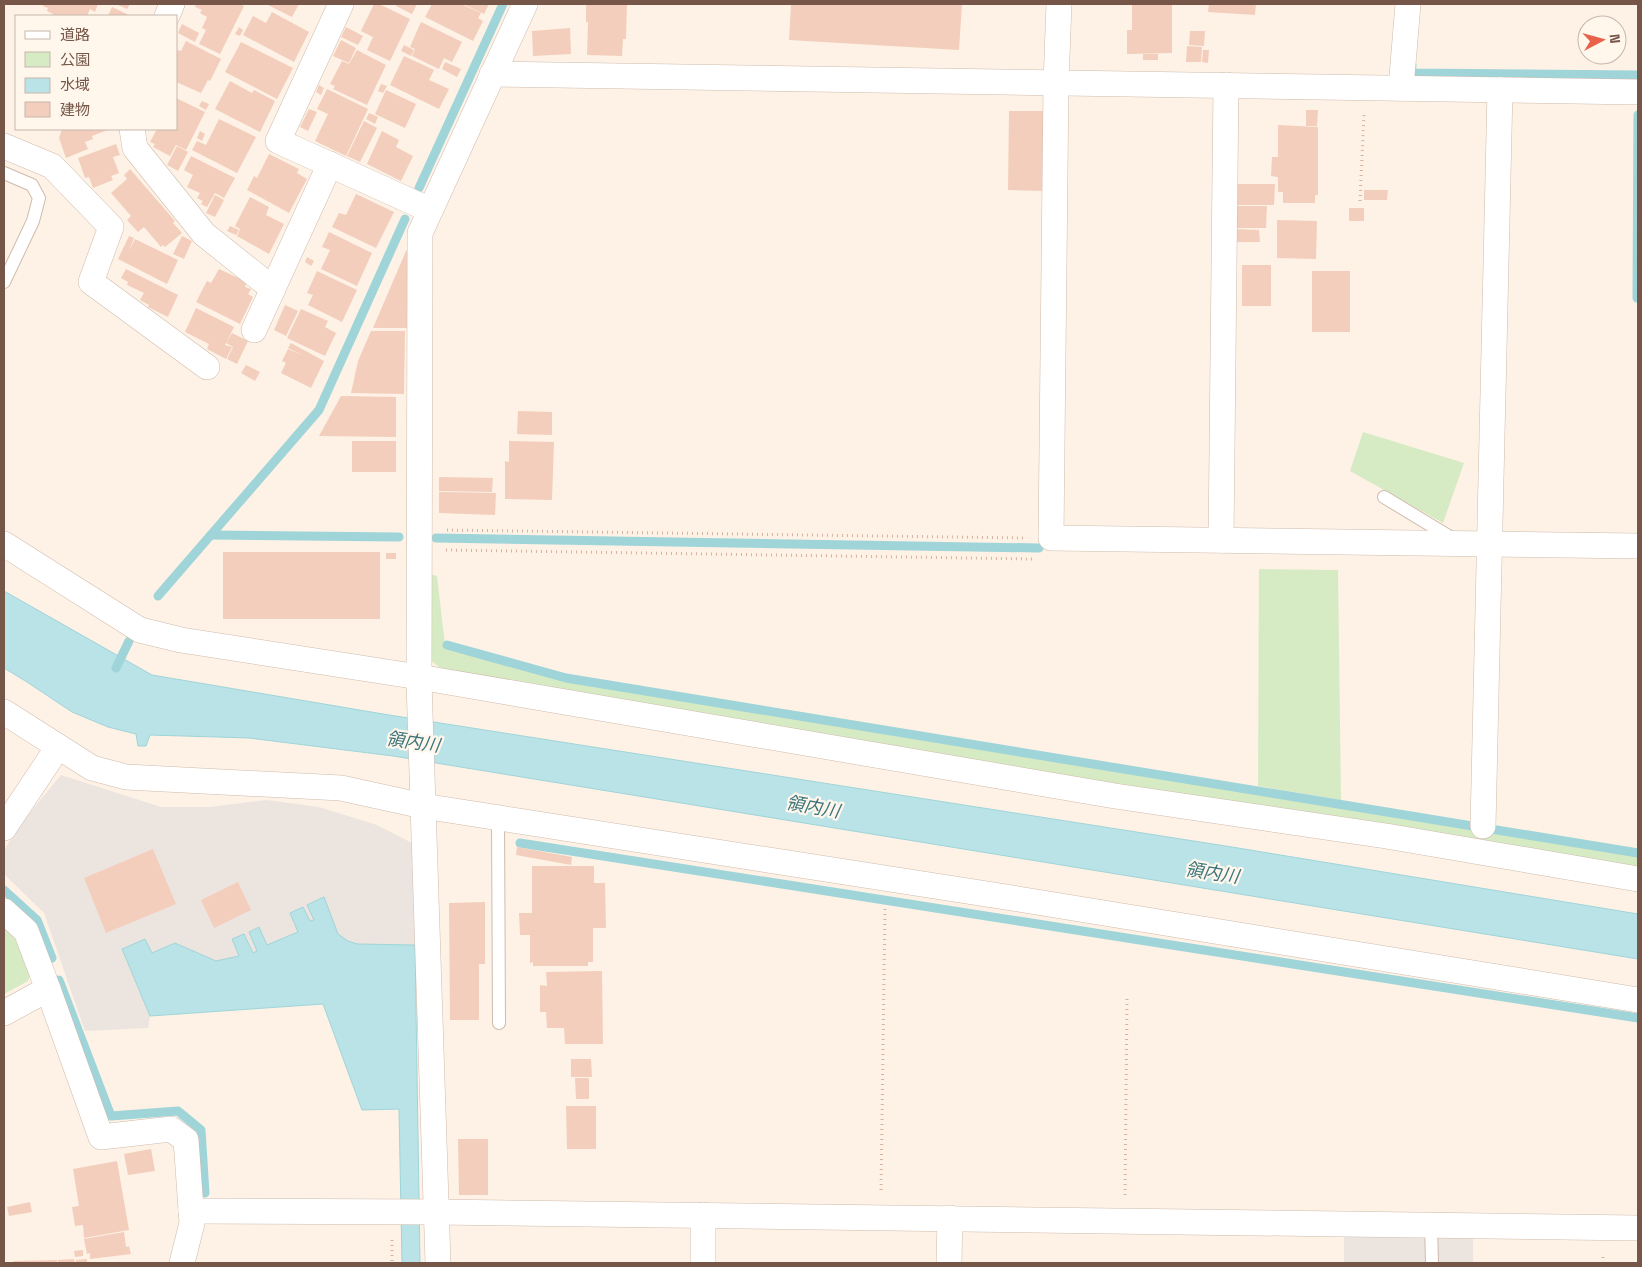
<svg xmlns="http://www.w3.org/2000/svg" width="1642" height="1267" font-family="'Space Grotesk','Noto Sans JP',sans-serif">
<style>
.industrial{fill:#ece5df}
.green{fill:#d6ebc3}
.water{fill:#b9e3e7;stroke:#9fd4d9}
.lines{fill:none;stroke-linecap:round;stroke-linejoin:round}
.stream{stroke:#9fd4d9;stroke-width:9}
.building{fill:#f3cebc}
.lane-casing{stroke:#d0bbad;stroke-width:14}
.street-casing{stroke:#d0bbad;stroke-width:26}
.path{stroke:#d8b19f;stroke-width:3;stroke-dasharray:1 4;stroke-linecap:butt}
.lane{stroke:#fff;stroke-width:12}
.street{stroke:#fff;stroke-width:25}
.labels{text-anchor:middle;stroke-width:4.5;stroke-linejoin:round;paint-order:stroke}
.water-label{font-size:18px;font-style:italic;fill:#3c767c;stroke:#fff6ec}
</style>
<rect width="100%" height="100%" fill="#fdf2e5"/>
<g class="industrial">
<polygon points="61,775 161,807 210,807 267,800 319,807 377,825 414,844 415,945 357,944 348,941 314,920 310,921 298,932 267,945 259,928 257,951 253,953 244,934 239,956 223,961 216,961 175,943 151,954 145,939 122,949 150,1016 148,1028 85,1031 44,913 4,874 4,850 19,826"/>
<polygon points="1344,1234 1473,1235 1473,1263 1344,1263"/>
</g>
<g class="green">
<polygon points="1363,432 1464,463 1443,523 1350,471"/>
<polygon points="1259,569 1338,570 1341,800 1258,786"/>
<polygon points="426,573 437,576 445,645 566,680 1638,855 1638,870 446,672 431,661"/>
<polygon points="4,925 15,935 30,976 28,981 4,994"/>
</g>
<g class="water">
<polygon points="4,591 152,675 389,715 1232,847 1638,914 1638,959 393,756 249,738 150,735 146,746 138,746 136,734 108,727 72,712 27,682 4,668"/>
<polygon points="324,897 338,934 348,941 357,944 415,945 420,1263 402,1263 399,1109 362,1110 323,1004 150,1016 122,949 145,939 152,953 175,943 216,961 239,956 232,939 244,934 253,953 257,951 249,932 259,927 267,945 298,932 290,913 303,907 310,921 314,920 307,905"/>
</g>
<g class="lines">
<g class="stream">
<polyline points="1412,65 1411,73 1638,75"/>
<polyline points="1638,115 1637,298 1638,298"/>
<polyline points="419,188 503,4"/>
<polyline points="211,535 399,537"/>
<polyline points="436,538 1039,548"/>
<polyline points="158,596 319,410 405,219"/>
<polyline points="447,645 566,678 1638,853"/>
<polyline points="116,668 129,641"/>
<polyline points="520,843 1638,1018"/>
<polyline points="4,890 37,920 52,958"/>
<polyline points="59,980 111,1116 178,1111 201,1130 205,1193"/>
</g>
</g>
<g class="building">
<polygon points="44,4 98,4 95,12 90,9 87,16 52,16 53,14 47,11 48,8 43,6"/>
<polygon points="116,4 130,4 127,9"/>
<polygon points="196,4 239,4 244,6 220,54 199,44 206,30 202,28 207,17 200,13 202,10 195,7"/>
<polygon points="266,4 299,4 292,17"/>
<polygon points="374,4 379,4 410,19 390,61 367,50 373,37 361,31"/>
<polygon points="397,4 417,4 412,14 396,6"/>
<polygon points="432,4 461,4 481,13 478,18 483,21 473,41 425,17"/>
<polygon points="463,4 489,4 484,14"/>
<polygon points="586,4 627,4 626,39 623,39 622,56 587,55 588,22 586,22"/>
<polygon points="791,4 962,4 959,50 789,40"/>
<polygon points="1132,4 1172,4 1172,53 1127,54 1127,30 1132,30"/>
<polygon points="1209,4 1256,4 1255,15 1208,12"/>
<polygon points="112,7 131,16 108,16"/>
<polygon points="272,12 309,32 294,62 243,35 253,16 266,23"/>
<polygon points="421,22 462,42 452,62 444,58 439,69 412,56 415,49 410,47"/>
<polygon points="182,24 199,33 195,42 178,33"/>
<polygon points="239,27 243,30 240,36 235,34"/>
<polygon points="346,27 363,36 358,45 341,37"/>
<polygon points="570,28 571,54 533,56 532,31"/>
<polygon points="1190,31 1205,31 1204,46 1189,45"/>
<polygon points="341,40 356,48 349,63 333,56"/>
<polygon points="186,41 221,59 210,81 208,80 201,93 176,82 176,54 178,50 181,51"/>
<polygon points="241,42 293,68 277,99 225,72"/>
<polygon points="404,45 414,50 411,56 401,51"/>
<polygon points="1187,46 1202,47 1201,62 1186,62"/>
<polygon points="357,50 386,65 367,105 333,89 335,86 330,84 342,61 349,64"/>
<polygon points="1203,50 1209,50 1208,63 1202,62"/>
<rect x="1143" y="54" width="15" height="6"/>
<polygon points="404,56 434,70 429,80 449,89 439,109 390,85"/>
<polygon points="445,62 461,69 457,77 442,69"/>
<polygon points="230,81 252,93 254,90 275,101 260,132 215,109"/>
<polygon points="381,84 387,86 383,93 378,91"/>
<polygon points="319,85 324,88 321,95 316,92"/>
<polygon points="327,89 368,109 346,156 315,141 328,114 317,109"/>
<polygon points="386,90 416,104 405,128 375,114"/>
<polygon points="176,98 205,112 186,150 176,145 170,156 153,147 155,144 150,142 157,129 176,129"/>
<polygon points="202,101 209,104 206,110 199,106"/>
<polygon points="309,109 317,112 308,131 300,127"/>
<polygon points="1306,110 1318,110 1317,126 1306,126"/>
<polygon points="1009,111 1044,111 1044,191 1008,190"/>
<polygon points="369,113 378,117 375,124 366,119"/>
<polygon points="219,119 256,137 237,173 192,150 197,141 206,145"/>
<polygon points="364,121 377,128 360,162 347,156"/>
<polygon points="1278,125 1318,127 1318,195 1315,195 1315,203 1283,203 1283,192 1278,192 1278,177 1271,176 1272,157 1278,157"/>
<polygon points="62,129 110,129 92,136 93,139 85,142 88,149 66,158 59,138"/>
<polygon points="200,131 205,134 202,141 197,138"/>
<polygon points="382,131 399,140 396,147 413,156 401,181 367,164"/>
<polygon points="116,144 120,155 113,157 119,173 111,176 113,180 93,188 89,177 85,178 78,158"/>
<polygon points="177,146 188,152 178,171 167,165"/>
<polygon points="269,154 299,169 297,173 307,179 289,213 247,190 254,176 257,178"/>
<polygon points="191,156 235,178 224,198 215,193 207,207 201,204 203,201 197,198 200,193 187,187 193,175 184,170"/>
<polygon points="130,169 175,221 173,223 182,233 165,247 163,245 161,247 144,227 138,232 127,220 131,216 111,193 127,179 124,175"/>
<polygon points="1236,184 1275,184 1274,205 1236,205"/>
<polygon points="1364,190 1388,190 1387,200 1364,200"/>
<polygon points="356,194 394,212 376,248 332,227 339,213 346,215"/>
<polygon points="215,195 224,200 215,217 206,213"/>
<polygon points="250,197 269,207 266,215 284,224 269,254 237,236 240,229 235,226"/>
<polygon points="1235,206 1267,206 1266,228 1235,228"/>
<rect x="1349" y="208" width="15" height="13"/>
<polygon points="1277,220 1317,221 1316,259 1277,258"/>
<polygon points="230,226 239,230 236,235 227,231"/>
<polygon points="1234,229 1259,230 1260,242 1235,242"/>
<polygon points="329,232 372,253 357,286 321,269 330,250 322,247"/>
<polygon points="129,236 134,238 129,251 135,239 178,260 167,284 118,259"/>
<polygon points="182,236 192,241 184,259 173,254"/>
<polygon points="406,251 408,251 408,328 373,328"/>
<polygon points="307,257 314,261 311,266 305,262"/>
<rect x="1242" y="265" width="29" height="41"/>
<polygon points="126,269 178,295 168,317 148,307 149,305 140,300 144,293 127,285 128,282 121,278"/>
<polygon points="219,269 247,282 245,287 251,289 248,294 253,297 240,324 196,302 207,281 211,283"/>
<polygon points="317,271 357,290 342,322 308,305 313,295 307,293"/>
<rect x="1312" y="271" width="38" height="61"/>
<polygon points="285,305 298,311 286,336 274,330"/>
<polygon points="196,308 234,327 225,345 232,347 226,359 207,349 209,344 185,332"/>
<polygon points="301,309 328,321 325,327 336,333 325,356 287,338"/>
<polygon points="371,331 405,331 404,394 351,393 358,361"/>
<polygon points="232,333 248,341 237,364 227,359 233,347 226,343"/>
<polygon points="291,343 324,361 311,388 281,373 286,363 282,361 288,349 304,356 288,348"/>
<polygon points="246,365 260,372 255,381 241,373"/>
<polygon points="341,396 396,397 396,437 319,436"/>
<polygon points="518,411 552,412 552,435 517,434"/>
<rect x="352" y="441" width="44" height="31"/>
<polygon points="509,441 554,442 552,500 505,499 505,461 509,462"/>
<polygon points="439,477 493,478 492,492 439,491"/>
<polygon points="439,492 496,493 495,515 439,513"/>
<rect x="223" y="552" width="157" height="67"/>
<rect x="386" y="553" width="10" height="6"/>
<polygon points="517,847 572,857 571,865 516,855"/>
<polygon points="153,849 176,904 106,933 84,878"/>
<polygon points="532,866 594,866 594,883 605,883 606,928 593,928 593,962 588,962 588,966 533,966 533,962 530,963 530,935 520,935 519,913 532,913"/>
<polygon points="238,882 251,910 214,928 201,900"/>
<polygon points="485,902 485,964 479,964 479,1020 450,1020 449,903"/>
<polygon points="602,971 603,1044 565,1044 564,1028 547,1028 546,1012 540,1012 540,985 547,986 546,972"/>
<polygon points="571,1059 591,1059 592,1077 571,1077"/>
<polygon points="575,1078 589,1078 589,1099 576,1099"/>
<polygon points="566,1106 596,1106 596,1149 567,1149"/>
<polygon points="458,1139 488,1139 488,1195 459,1195"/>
<polygon points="151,1149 155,1171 128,1175 124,1154"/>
<polygon points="117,1161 129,1230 84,1238 83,1225 75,1226 72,1207 79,1206 73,1169"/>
<polygon points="30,1202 32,1212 9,1216 7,1207"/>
<polygon points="124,1232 126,1247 129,1246 131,1254 90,1259 90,1253 87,1254 84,1239"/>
<polygon points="83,1250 83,1256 75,1257 74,1251"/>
<polygon points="74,1259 75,1263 58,1263 58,1260"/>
<polygon points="87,1259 87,1263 76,1263 76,1260"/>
<polygon points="57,1260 57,1263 13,1263 13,1261"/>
</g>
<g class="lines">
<defs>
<g id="lane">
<polyline points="4,173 32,185 39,198 33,221 4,282"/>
<polyline points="1384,497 1455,540"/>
<polyline points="498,817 499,1023"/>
<polyline points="1431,1225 1432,1263"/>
</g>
<g id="street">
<polyline points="341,4 278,141 430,210"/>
<polyline points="1059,4 1056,83 1051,538 1638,546"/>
<polyline points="167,16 172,4"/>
<polyline points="492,74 1638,92"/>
<polyline points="1401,88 1408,4"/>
<polyline points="132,129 135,148 204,234 273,289"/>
<polyline points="4,146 52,166 111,227 91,282 207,367"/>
<polyline points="254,330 330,164"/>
<polyline points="1221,540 1226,85"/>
<polyline points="4,544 140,630 181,640 419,677 1115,796 1386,836 1638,879"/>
<polyline points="4,712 92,768 126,777 341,788 423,806 1018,899 1638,1000"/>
<polyline points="1483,826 1500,90"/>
<polyline points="4,828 58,747"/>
<polyline points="4,911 26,931 48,989 4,1013"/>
<polyline points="48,989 101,1137 171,1129 186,1140 192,1223 182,1263"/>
<polyline points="191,1211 437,1212 1638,1228"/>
<polyline points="438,1263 419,682 420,233 525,4"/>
<polyline points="703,1263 703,1215"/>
<polyline points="949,1263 950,1218"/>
</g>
</defs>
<use href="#lane" class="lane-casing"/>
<use href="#street" class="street-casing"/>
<g class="path">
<polyline points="1360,201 1364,114"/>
<polyline points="447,530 1023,538"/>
<polyline points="446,550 1033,559"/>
<polyline points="881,1190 885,906"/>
<polyline points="1125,1195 1127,998"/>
<polyline points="392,1240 392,1263"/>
<polyline points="1603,1263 1603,1255"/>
</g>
<use href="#lane" class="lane"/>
<use href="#street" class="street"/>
</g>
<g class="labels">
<g class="water-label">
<text transform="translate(413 742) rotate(8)" y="6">領内川</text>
<text transform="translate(813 807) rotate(10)" y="6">領内川</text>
<text transform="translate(1212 873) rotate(9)" y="6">領内川</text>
</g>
</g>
<rect width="1642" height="1267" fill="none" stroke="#765649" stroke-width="10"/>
<rect x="15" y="15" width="162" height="115" fill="#fff6ec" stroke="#c8b6ab"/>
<rect x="25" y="31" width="25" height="8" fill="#ffffff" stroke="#c8b6ab"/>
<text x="60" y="40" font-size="15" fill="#765649">道路</text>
<rect x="25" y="52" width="25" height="15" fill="#d6ebc3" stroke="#c8b6ab"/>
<text x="60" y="65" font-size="15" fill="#765649">公園</text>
<rect x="25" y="78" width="25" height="15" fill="#b9e3e7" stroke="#c8b6ab"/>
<text x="60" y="90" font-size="15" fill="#765649">水域</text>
<rect x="25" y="102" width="25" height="15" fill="#f3cebc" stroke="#c8b6ab"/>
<text x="60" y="115" font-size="15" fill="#765649">建物</text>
<g transform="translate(1602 40) rotate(84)"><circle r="24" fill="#fff6ec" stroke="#c8b6ab"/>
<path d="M0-4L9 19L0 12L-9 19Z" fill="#e86148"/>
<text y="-8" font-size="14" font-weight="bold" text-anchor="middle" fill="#765649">N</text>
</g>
</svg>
